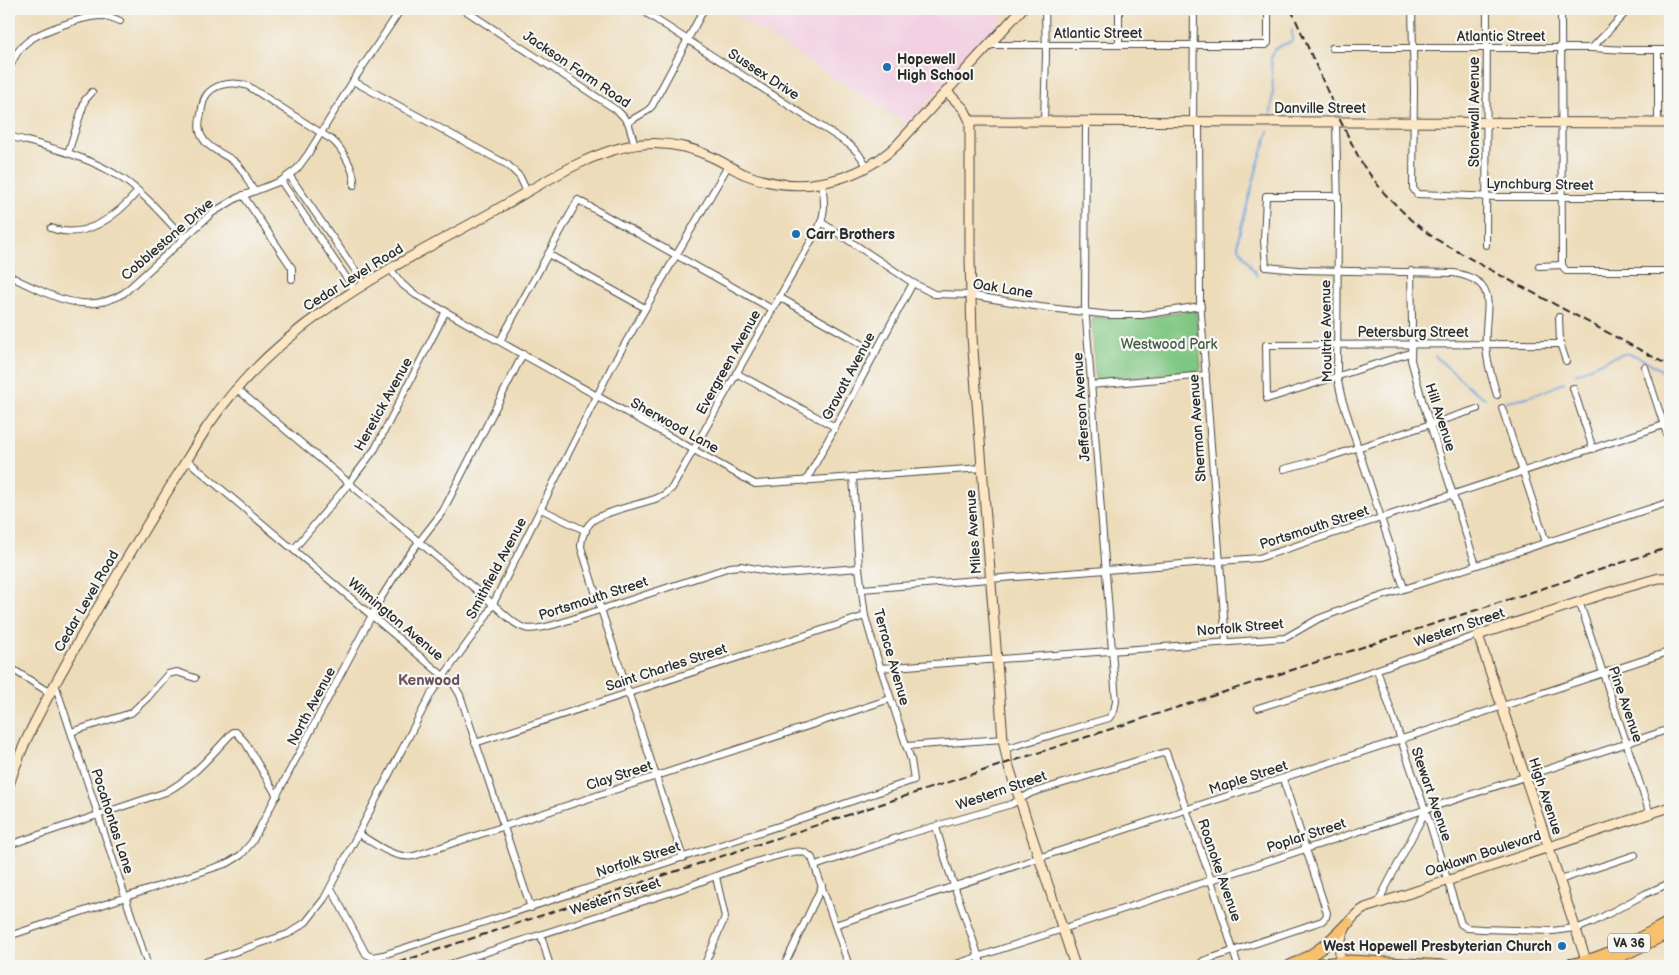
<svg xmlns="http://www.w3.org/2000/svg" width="1679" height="975" font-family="'Balsamiq Sans',sans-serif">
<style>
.built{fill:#f2cfe1}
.green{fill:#7fc682;stroke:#557856}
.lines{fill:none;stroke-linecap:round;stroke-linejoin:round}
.stream{stroke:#71a1db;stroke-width:2}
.street-casing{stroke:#484640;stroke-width:8}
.secondary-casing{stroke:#484640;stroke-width:11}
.highway-casing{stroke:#484640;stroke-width:13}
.street{stroke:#fff;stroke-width:6}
.secondary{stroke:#fce6c4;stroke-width:9}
.highway{stroke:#f7c06c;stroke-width:11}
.rail{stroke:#2b2b2b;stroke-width:2;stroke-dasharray:8 4;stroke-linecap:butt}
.poi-dot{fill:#1f6fb2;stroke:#f6f6f2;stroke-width:2}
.labels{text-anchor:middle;stroke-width:4.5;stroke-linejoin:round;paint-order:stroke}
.shield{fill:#f6f6f2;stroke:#686867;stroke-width:1}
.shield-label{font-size:12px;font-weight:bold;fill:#2b2b2b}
.street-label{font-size:14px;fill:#2b2b2b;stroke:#f6f6f2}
.poi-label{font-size:14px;font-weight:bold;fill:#2b2b2b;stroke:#f6f6f2;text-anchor:start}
.park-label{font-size:14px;fill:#445a45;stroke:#f6f6f2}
.neighbourhood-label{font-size:15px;font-weight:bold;fill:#6b545f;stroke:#f6f6f2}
</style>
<rect width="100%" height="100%" fill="#f6f6f2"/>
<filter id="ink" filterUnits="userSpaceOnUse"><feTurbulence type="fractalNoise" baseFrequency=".02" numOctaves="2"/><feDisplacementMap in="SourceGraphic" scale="10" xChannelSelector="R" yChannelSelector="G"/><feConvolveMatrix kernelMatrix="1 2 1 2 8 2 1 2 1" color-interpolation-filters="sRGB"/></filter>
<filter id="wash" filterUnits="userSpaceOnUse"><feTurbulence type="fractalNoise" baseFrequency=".0096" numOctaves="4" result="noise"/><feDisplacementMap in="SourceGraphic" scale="20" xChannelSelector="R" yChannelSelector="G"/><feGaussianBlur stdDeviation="1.12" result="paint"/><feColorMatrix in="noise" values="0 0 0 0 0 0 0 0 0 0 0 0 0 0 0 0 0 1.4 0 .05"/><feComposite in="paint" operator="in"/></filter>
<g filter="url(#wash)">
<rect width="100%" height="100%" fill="#eddcb9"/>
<polygon class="built" points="725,9 1010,9 908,125"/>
<polygon class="green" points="1194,310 1196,311 1201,368 1199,372 1098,380 1095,378 1092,317 1142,319"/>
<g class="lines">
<g class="stream">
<polyline points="1271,114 1273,90 1271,59 1274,49 1292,41 1292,30"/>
<polyline points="1257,276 1238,246 1238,239 1259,161 1269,131"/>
<polyline points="1435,356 1475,392 1485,398"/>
<path d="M1576,374C1587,369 1613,355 1624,354C1636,352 1661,370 1670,377"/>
<path d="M1507,401C1528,398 1546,392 1564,382"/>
</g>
</g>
</g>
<g filter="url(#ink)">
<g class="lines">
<defs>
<g id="street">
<polyline points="463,9 618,111 628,122 635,145"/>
<polyline points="640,9 850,145 858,153 868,167"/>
<polyline points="1119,9 1119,45"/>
<polyline points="1412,9 1414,89 1413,188 1417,194 1498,197 1670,197"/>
<polyline points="1561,9 1562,265"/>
<polyline points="989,45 1266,45 1268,43 1268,9"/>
<polyline points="1332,48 1592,48 1626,50 1670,50"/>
<polyline points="1592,48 1629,9"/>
<path d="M9,70C13,58 20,46 31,39C45,30 85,16 101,16C107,16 114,18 120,21"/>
<polyline points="353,81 508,165 520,177 527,192"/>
<polyline points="1044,121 1046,55 1045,9"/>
<polyline points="628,122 647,111 652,106 704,9"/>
<polyline points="1193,122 1194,9"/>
<polyline points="1199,122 1200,301 1226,642"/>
<polyline points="1336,122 1338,208 1337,377 1342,399 1404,588"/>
<polyline points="1658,123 1658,50"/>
<path d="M9,136C47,147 89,156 123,179C146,195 164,217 183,237"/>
<polyline points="68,153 85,100 92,92"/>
<polyline points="289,175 364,283"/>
<polyline points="281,181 354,289"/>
<path d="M254,191C248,182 244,169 235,162C225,154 208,149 202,137C198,130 199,121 201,114C202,107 203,98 208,93C218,82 237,82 248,86L332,140C342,148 356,172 354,185"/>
<polyline points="243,195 292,268 292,279"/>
<path d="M1338,196H1266L1264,240L1266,267L1298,270L1454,273C1503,282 1483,309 1486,346C1487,363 1492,379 1497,395"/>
<polyline points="821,222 913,283 934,294 970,295 1040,307 1110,315 1142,315 1201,306"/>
<path d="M51,228C85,241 117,216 138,191"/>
<polyline points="1486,245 1487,9"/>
<polyline points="548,254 645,308"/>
<polyline points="1539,266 1562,265 1566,271 1670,271"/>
<polyline points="390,269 403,285 416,295 755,484 982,468"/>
<polyline points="1411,271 1412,321 1411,360 1423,403 1476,565"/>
<path d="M9,275C18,281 28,285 37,289C66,303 95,311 124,293L212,213L237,198L281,181L297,169L308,154L353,81L401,9"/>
<polyline points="779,297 876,352"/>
<polyline points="1559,317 1560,343 1566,361"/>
<polyline points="500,341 578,200 772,309"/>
<polyline points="1410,353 1267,399 1266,345 1561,344"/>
<polyline points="1645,367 1670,444"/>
<polyline points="736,373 835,427"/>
<polyline points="1091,385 1206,375"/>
<polyline points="1573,388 1593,449"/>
<path d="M237,389L493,604C522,629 521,635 560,623L730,567L741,566L782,574L859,568"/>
<polyline points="1502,408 1546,542"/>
<polyline points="187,460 454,685 460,695 531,908"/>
<polyline points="1284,469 1326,458 1477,409"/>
<polyline points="806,481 913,283"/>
<polyline points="541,509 586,531"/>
<polyline points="294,549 350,482 375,449 446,311"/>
<polyline points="862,589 1259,558 1670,423"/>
<polyline points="1579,601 1650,814"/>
<polyline points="9,667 50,693"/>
<polyline points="880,668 1285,638 1318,619 1352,606 1670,502"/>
<polyline points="1377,670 1430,824 1461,924 1467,928 1482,929 1553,931 1581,927 1593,922 1645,894 1670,883"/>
<polyline points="55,684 148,966"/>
<polyline points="1258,708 1337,683 1478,635"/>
<polyline points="71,732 131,713 148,697 168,674 177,672 195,678"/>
<polyline points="475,743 865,616"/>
<polyline points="906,746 1003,739"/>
<polyline points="1004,749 1109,718 1114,711 1116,701 1085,306 1086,121"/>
<polyline points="936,827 948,868 982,966"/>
<path d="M359,834C375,844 394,859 414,856L890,699"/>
<path d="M9,845L166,792C194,777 212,754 233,732H236L245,742L277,796"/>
<path d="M683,858L594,588L581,547C581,537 586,525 595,519C607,511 640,504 655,499L664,495L672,488L820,225C826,210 824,198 822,183"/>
<polyline points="815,866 905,835 1012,804 1031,793 1166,752 1211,880 1238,966"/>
<polyline points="1560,880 1635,855"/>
<polyline points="331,888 366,954 372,957 383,955 788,823 914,780 911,760 877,657 865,616 859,568 853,477"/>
<polyline points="1377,904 1423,816 1425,810"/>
<path d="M835,925C903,902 971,882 1038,858L1668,652"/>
<polyline points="541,935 550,966"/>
<polyline points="9,936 228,863 241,855 252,842 381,598 405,560 443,511 523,354"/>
<polyline points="193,966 288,934 306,922 324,899 432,692 484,620 493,604 612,366 728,166"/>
<path d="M444,966C520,942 596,917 672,892C710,879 748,862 788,853C797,851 805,850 812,858L849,966"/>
<polyline points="704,966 725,917 716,877"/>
<polyline points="784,966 822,886"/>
<polyline points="950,966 1670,729"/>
<polyline points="1198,966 1203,961 1322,921 1326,917 1327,913 1283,779"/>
</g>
<g id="secondary">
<polyline points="947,92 964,109 970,121 970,258 972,337 1003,739 1008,764 1075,966"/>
<polyline points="970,121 1670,123"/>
<path d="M9,785C23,739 48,697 71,655C114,577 161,502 207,427C279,321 388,270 496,210C540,185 592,149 642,144C666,142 691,147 712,157C723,162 733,169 744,174C797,196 856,183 897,145L1022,9"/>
<path d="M1341,966C1337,942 1343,921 1365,908L1670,807"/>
<polyline points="1588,966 1478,635 1610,592 1659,578 1670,578"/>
</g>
<g id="highway">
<path d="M1290,966C1316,954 1328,944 1348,923"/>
<polyline points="1303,966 1350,961 1445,966"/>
<path d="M1562,966C1602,961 1636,940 1670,922"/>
<polyline points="1601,966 1670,932"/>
</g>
</defs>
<use href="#street" class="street-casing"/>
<use href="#secondary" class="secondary-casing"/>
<use href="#highway" class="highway-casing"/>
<use href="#street" class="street"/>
<use href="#secondary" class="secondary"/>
<use href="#highway" class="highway"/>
<g class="rail">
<polyline points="1291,9 1341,122 1362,164 1384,193 1411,220 1434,238 1485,267 1670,366"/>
<path d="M388,966C815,825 1243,686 1670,547"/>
</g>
</g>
</g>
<g class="poi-dot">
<circle cx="887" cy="67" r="5"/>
<circle cx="796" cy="234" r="5"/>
<circle cx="1562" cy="946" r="5"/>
</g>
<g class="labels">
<rect class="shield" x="1608" y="933.5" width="42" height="19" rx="4"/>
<g class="shield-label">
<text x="1629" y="947">VA 36</text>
</g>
<g class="street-label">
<text x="1098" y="38">Atlantic Street</text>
<text x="1501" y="41">Atlantic Street</text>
<text transform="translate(577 69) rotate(34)" y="5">Jackson Farm Road</text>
<text transform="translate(764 74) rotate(33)" y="5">Sussex Drive</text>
<text x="1320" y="113">Danville Street</text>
<text transform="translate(1474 112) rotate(-90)" y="5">Stonewall Avenue</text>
<text transform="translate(1540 184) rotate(1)" y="5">Lynchburg Street</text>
<text transform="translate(167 239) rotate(-41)" y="5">Cobblestone Drive</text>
<text transform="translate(353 277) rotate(-32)" y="5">Cedar Level Road</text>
<text transform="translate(1003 288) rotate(9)" y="5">Oak Lane</text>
<text transform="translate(1326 331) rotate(-91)" y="5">Moultrie Avenue</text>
<text x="1413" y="337">Petersburg Street</text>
<text transform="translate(728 362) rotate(-61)" y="5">Evergreen Avenue</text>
<text transform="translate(848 376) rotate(-62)" y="5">Gravatt Avenue</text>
<text transform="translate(383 404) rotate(-61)" y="5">Heretick Avenue</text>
<text transform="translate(1081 407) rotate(-94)" y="5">Jefferson Avenue</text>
<text transform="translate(1441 417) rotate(72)" y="5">Hill Avenue</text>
<text transform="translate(675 425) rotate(29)" y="5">Sherwood Lane</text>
<text transform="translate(1197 428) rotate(-94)" y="5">Sherman Avenue</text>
<text transform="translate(1314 527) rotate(-18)" y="5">Portsmouth Street</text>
<text transform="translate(973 532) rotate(-94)" y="5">Miles Avenue</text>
<text transform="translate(496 568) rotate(-62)" y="5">Smithfield Avenue</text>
<text transform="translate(593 598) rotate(-18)" y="5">Portsmouth Street</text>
<text transform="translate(86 601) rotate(-60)" y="5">Cedar Level Road</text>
<text transform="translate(396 619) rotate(40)" y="5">Wilmington Avenue</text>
<text transform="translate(1240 627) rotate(-5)" y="5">Norfolk Street</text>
<text transform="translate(1459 627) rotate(-19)" y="5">Western Street</text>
<text transform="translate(892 657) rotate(74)" y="5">Terrace Avenue</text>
<text transform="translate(666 667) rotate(-18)" y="5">Saint Charles Street</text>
<text transform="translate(1626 704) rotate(71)" y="5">Pine Avenue</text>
<text transform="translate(311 706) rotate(-62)" y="5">North Avenue</text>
<text transform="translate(619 775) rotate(-18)" y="5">Clay Street</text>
<text transform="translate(1248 777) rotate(-18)" y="5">Maple Street</text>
<text transform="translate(1001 790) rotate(-19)" y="5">Western Street</text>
<text transform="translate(1432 794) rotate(71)" y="5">Stewart Avenue</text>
<text transform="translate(1546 796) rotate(72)" y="5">High Avenue</text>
<text transform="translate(113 821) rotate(72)" y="5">Pocahontas Lane</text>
<text transform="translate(1306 835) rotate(-18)" y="5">Poplar Street</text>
<text transform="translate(1483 853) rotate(-18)" y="5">Oaklawn Boulevard</text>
<text transform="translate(638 859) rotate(-18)" y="5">Norfolk Street</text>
<text transform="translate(1220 870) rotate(71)" y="5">Roanoke Avenue</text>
<text transform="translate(615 896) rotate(-18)" y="5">Western Street</text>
</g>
<g class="poi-label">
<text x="897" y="64">Hopewell<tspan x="897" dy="16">High School</tspan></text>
<text x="806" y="239">Carr Brothers</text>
<text x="1552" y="951" text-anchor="end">West Hopewell Presbyterian Church</text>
</g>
<g class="park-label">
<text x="1169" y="349">Westwood Park</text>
</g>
<g class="neighbourhood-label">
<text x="429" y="685">Kenwood</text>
</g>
</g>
<rect width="1679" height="975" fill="none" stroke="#f6f6f2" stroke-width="30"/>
</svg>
